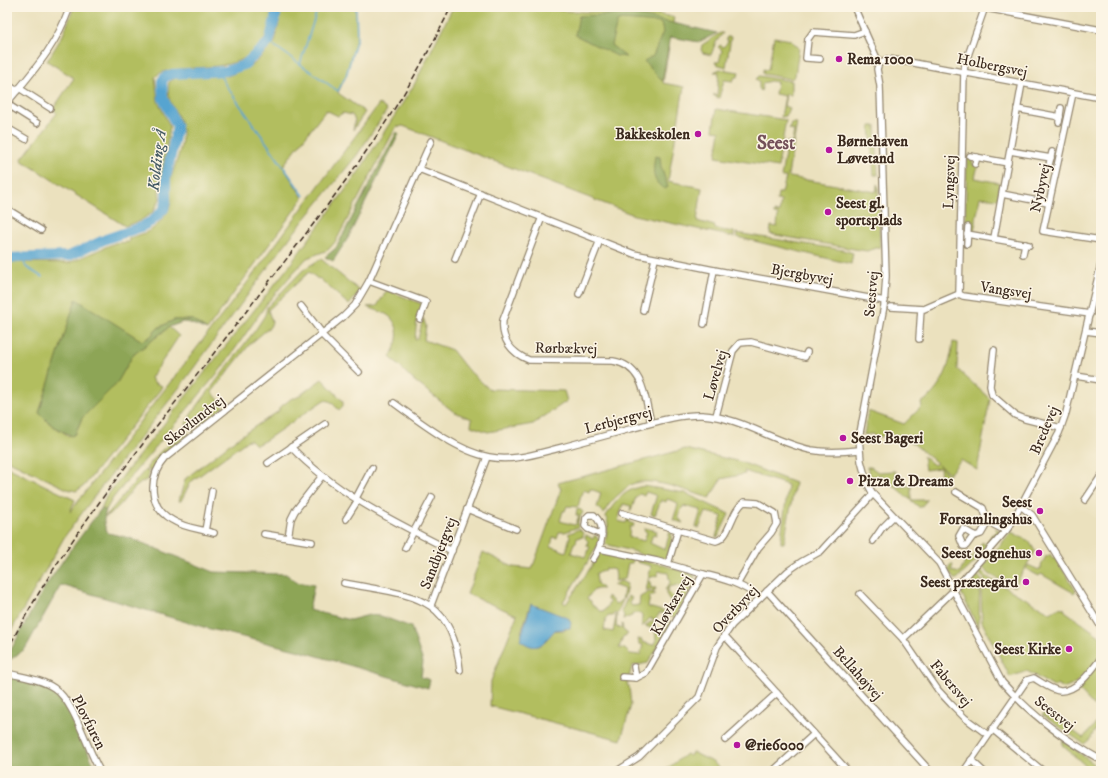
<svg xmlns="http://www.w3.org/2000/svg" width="1108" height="778" font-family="'IM FELL DW Pica',serif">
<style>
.green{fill:#b2be5f;stroke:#76743e;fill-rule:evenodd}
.forest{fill:#8da556;stroke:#64683a}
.water{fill:#57a4d0;stroke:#496777}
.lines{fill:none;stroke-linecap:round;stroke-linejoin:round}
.stream{stroke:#57a4d0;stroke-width:1.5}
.river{stroke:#57a4d0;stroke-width:10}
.minor-casing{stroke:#93866e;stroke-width:8}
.tertiary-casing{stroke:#93866e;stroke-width:9}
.minor{stroke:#fff;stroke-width:5.5}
.tertiary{stroke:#fff;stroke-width:7}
.rail{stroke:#3b2a1e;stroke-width:1.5;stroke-dasharray:6 3;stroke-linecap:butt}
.poi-dot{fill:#b5179e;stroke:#fcf5e5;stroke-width:1.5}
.labels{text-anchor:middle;stroke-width:3;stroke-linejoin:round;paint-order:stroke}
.poi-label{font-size:15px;font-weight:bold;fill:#3b2a1e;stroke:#fcf5e5;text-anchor:start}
.street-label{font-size:15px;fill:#3b2a1e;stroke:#fcf5e5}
.water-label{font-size:16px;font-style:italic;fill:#465b65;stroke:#fcf5e5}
.district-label{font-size:19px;font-weight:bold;fill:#735058;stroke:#fcf5e5}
</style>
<rect width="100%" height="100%" fill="#fcf5e5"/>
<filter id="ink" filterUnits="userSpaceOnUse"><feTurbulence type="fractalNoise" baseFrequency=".025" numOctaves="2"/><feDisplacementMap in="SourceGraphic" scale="8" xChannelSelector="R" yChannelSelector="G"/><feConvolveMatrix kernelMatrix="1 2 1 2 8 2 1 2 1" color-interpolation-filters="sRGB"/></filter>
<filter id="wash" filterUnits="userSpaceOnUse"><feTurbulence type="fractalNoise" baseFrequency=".012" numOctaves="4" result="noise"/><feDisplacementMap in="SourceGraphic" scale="16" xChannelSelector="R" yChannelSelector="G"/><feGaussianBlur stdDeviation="0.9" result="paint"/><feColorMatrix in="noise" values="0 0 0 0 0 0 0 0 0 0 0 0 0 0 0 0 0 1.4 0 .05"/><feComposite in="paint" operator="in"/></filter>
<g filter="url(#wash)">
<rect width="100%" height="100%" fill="#ebe1be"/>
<g class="green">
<path d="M74,7H273C270,17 270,28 266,37C250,69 211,66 181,69C171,70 162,70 155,77L158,101L170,127L162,174L159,191L160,199L153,212L140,221L125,226L21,160L57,113L53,109L74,78L47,61L63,35Z"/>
<path d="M282,7H356L357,37L346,76L338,93L365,112L353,130L355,120L352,115L343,113L338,116L326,110L283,166L303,198L207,330L193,320H174L158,328L150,337L142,341L76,300L39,413L49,423L69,436L77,430L82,418L104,394L115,386L133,355L169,327L179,336L151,378L155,383L162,386L160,390L84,486L76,491L67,489L7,460V262L69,263L115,243L129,242V238C139,235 152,232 159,223C162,219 169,211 170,206C172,197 169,189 170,182C174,164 186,144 181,125C177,108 165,104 169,82L175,78L219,75L228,76L254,64L275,42Z"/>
<polygon points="453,7 546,7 565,11 587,12 631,10 674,17 663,83 684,87 668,181 702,188 697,221 715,226 715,229 734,232 734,237 634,215 403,126 396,127 336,241 328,250 307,258 293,273 268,302 221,369 113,498 106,510 101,509 106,497 286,270 358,173 414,85"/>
<polygon points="720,33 723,33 716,42 711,55 703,53 701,50 702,45"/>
<polygon points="727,37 731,37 726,67 716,64 715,62 719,62 722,50 718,47 720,45 723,47 728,42 726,38"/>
<polygon points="774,37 791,40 799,48 795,76 791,79 763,74 763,69 768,70"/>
<polygon points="720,69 739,72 738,77 735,77 733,81 724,80 719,98 713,95 717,95 719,72 714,72"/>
<polygon points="759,76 791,81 791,95 786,94 784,106 789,108 786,116 781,117 785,96 775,94 777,82 770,81 763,83 761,91 759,88 759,81 756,79"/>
<polygon points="379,104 387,110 357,155 292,235 179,388 102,486 65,536 7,638 7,467 75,500 70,512 250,279"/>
<polygon points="716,109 786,120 778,167 716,157 720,131 713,130"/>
<polygon points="791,123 797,123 788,175 790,177 876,192 877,184 878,185 880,247 867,251 854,249 770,234 771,226 777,227 778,215 774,214 774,212 779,213 781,201 777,200 778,193 782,193 786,177 781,177 787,142 792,143 794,130 789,129"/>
<polygon points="870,126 876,126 878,175 874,175"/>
<polygon points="967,157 973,159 972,164 978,165 975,178 1000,183 998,199 980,197 974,231 970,229 970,226 965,224"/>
<polygon points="736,233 843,250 853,253 851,264 737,237"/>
<polygon points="321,259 360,291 349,305 319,278 318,279 309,272 268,310 272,322 270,327 250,344 212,392 224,406 192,431 186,424 192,413 256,329 265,315 267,307 304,269"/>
<path d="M387,290L422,304L423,306L417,317L415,340L418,339L423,318L426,326L424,340L452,350L466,368L489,389L564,391L567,401L533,424L488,432L471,426L472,419L454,412L412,379L390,357C397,345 402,330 391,318C386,312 374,310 367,307L377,306Z"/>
<path d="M953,342L958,343L957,369L990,399L977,470L961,460L950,473L938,465L948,474L945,477H941L940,468L925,470L923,456L934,465L937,463L903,435L874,437L873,434L864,435L868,411L904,424L922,406L921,403C942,390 950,366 953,342Z"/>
<polygon points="322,379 343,401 343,406 339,410 330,401 324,400 266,440 256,445 251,440 248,440 188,484 189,485 181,501 179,501 185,479 236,439 279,411 279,408 292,398 296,398"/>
<path d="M186,431L189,434C175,445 161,455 152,471L147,470V467L161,451Z"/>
<path d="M685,449L741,462L795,483L784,543H781V538L788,485L744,471L745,474L721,479L710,498C691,493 655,477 635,483C628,485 622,492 617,496C612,501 606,507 604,514L597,507L601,493L590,489L589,492L584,490L582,492L578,507L567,506L565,511H563L560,521L574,525L576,524L579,515H576L577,509L581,510L583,512L578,521V527L565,532H559L557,538L553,537L551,546L566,552L570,536L568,534L579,529L583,533V537L577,538L576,543H574L571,553L585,557L590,547L587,546L588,541L585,538L586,535L593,539L595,535L599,540L598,545L563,602L566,604L601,552L633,558L632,563H628L625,579L614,581L616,579L615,570L605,568L604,571L596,573L597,583L603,589C594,588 592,591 587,599L591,601V604L600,611H604L610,602L607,600V596L616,604L622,600L624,589L613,585L621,581L627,584L625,595L617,614L613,613V616H609L606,618L604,630L613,632L616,617L615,615H617L616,627L621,628L622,624L623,630L628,634L623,637L619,648L625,649L630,654L640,655L643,645L639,644L638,639L642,640V642L653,645L656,640L655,629L645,626L652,621L655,622L653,626L664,632L670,621L672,623L648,663L632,666L627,685L629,686L631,705L621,740L490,706L491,681L517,615L467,594L483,552L513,567L532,569L561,489L558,483ZM531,604L566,630L521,632Z"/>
<polygon points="867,467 871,467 878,472 895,471 896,487 911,486 911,499 913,500 927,500 920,508 881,475 871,477"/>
<path d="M145,470L149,473L148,479C129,487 122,509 105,517Z"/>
<path d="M644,486L685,493L729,514L718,537H716L722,516L706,512L699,528L696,527L701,510L683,506L678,517L683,523L673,520L678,505L676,502L667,499L666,502L661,500L655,515L651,514L656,498L655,495L646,492L644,496L640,494L636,497L631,511H630L631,506L623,504L618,521L626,523L628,518L629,519L628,522L634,524L633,527L630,526L629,537L644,541L647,532L644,531L645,528L657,531L656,535L653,534L650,543L665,550L670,531L671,532C674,538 669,555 664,560L643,556L636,552L605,544L608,524L606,516C616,500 625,489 644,486Z"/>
<path d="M995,528L1000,531C989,550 972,565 957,579H954L948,570L951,564L953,565L951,571L960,573L967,557L974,558L976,551L978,552L982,542L986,545L992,534H994L996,531Z"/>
<polygon points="1011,532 1029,541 1035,551 1014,587 989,574 982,567"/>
<polygon points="1050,554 1053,559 1056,558 1076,591 1074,593 1041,574 1039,576 1026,569 1028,565 1039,570 1046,556 1047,557"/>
<polygon points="638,560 660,564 694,575 695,582 675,618 666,614 660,613 655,620 650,618 642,627 642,615 638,613 632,614 632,616 623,619 624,615 621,612 628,596 632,598 629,602 632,606 639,605 640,597 649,592 654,593 654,596 650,596 648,607 666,612 667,610 670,610 671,600 669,599 665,592 668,592 673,597 682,595 681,589 679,585 668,587 669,590 665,590 670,583 668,573 658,571 658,575 649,578 651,588 656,588 654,592 649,589 646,591 651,566 637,562"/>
<path d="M980,569L987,577L1051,613C1055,608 1058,607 1064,608L1065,611L1101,637C1101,642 1102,650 1100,655C1096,666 1075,687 1064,688L1057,684L1054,687L1027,671L1010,677L982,622L981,589L985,579L977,572Z"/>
<path d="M975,573L982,580C977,596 981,612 978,628L960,590L961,586Z"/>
<polygon points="1101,661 1101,714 1080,691 1074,688 1078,685 1083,687 1081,683"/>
<polygon points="1046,711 1083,738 1101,718 1101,721 1090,739 1084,744 1042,715"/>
<polygon points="1063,740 1094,764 1092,771 1085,771 1087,767 1062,745"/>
<polygon points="692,752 711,761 724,771 664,771 686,754 690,756"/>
</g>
<g class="forest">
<polygon points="623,14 637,15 717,33 699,42 670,37 662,81 644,61 653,56 663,32 661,23 621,20 617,22 611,45 626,57 617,56 575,35 579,16"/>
<polygon points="397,132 399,134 348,238 333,261 325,257 336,248"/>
<path d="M655,156L660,157L661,167L668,187L665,189C651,182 653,170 655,156Z"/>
<polygon points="76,299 142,341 150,337 158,328 174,320 193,320 207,330 190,323 183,322 169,327 133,355 117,383 82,418 75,434 72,436 53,426 39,413"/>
<path d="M101,509L106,510C103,520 103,524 108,533L130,538L214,572L286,574L296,582L314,585L309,610L350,620L369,615L381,616L411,627L423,662L421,677L430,680L428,688L300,651L210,629L61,585L25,649L7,662V657L43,590L66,556Z"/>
<path d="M7,676C21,680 39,682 51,691C74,707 84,747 97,771H7Z"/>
</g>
<path class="water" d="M531,604L568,618L571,623L570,628L555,630C543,643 538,654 520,640Z"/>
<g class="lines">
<g class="stream">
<polyline points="269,42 338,91 346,76 357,37 356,7"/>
<polyline points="300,64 318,7"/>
<polyline points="219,71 223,81 304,196"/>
<polyline points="22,257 26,267 42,277"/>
</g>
<polyline class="river" points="7,258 69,256 106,239 141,227 152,221 164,209 166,202 166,178 177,127 163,98 162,81 165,77 172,74 226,71 244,65 269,42 278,7"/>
</g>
</g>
<g filter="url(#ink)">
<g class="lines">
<defs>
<g id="minor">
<polyline points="854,7 879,63"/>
<polyline points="985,8 1101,30"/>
<polyline points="820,59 806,58 808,39 813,32 854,35 865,31"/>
<path d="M879,63L877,69L880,86L886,276L884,306L859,438L861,461L867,483L873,494L939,563L1002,682C1029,713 1065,740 1101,760"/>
<polyline points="879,63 888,59 914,63 1101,98"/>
<polyline points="7,84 17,91"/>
<polyline points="19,88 50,108"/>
<polyline points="1073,93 1043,231 1101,240"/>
<path d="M7,103C34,70 55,48 70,7"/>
<polyline points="7,104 37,123"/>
<polyline points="1017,109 1060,117"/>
<polyline points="1059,122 1061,108"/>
<polyline points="7,128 26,139"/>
<polyline points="1010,151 1051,158"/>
<polyline points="970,156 1008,163"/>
<polyline points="975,164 977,157"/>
<polyline points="1049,165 1052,152"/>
<polyline points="419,169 634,254 714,270 885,301"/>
<polyline points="1002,194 1048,203"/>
<polyline points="7,209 41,230"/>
<path d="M542,217L503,320C501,339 511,353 529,360L613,361C644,366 645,398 651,423"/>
<polyline points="967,234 1029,245"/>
<polyline points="994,238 1022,83"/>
<polyline points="967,244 968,227"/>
<polyline points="1023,254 1025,244"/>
<polyline points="455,259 481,193"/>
<polyline points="369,281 426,302 420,319"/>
<polyline points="579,294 600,240"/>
<polyline points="959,294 964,71 965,64 985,7"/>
<polyline points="301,306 322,333"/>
<polyline points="891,307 924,309 959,294 963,296 1090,314"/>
<polyline points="643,310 655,259"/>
<polyline points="704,324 714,270"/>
<polyline points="1086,331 1101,333"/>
<polyline points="321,334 359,372"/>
<polyline points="919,339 921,309"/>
<polyline points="994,350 990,386 992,395 1015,415 1025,419 1061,428"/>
<polyline points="1076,376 1101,380"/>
<path d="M394,403C420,422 457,451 489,457C514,462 538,453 563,447C585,441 608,435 630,429C653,423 678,414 702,415C741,417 773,442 811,450C827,453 843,452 859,450"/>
<polyline points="716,416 733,351 740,343 751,342 805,357 807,352"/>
<path d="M291,447C336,494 395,522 452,551"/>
<polyline points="268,463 325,424"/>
<polyline points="956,492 983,508 988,522 981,534 975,536 963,529 959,536 963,546 966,546 974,535"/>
<polyline points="356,498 372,468"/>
<polyline points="1085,500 1101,476"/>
<polyline points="1022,507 1032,515 1101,627"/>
<polyline points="467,509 516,529"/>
<polyline points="622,513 678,530 668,564"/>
<polyline points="346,519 358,500"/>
<polyline points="988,522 1006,531"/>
<path d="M678,530L716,541C731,537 730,512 744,502L758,503L775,513L777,523L771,533L758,548L738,583"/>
<polyline points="205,531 212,491"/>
<path d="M214,533C200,529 184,528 172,520C148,507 148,477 165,458L343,317L355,305L369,281L431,141"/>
<polyline points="264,534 312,542"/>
<polyline points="288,538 291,519 295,511 322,476"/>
<polyline points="873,541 882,528 893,517"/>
<polyline points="405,548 432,497"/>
<polyline points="600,549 657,561 703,574"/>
<path d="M593,559C602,546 607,527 594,515H589L586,518L585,526L588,529L602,535"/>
<path d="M344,583C408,596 452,591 460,670"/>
<polyline points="767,591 930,771"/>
<polyline points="860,594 903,639 938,690 951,704 965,718 988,735"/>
<polyline points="431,605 487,457"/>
<polyline points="724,635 848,771"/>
<polyline points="903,639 953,591 1010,526 1059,433 1066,413 1101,264"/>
<polyline points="634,667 636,678"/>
<path d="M7,673C22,677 41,679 54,688C75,702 87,749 100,771"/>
<path d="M622,677L636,678L646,673L703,574C725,579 742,584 760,598"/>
<polyline points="992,729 1043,771"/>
<polyline points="725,740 777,693"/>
<polyline points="971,760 983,771"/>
<polyline points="617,771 639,757 699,697 717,647 732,625 788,571 801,562 821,551 873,494"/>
<polyline points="773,771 814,734"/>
<path d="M964,771L1027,680L1034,678C1042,683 1051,690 1060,691C1077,692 1092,670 1101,658"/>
</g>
<polyline id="tertiary" points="1101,771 1101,770"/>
</defs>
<use href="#minor" class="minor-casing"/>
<use href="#tertiary" class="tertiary-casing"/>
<use href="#minor" class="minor"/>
<use href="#tertiary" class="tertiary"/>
<path class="rail" d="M7,651C48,569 100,500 155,428C194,379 233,329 271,279C340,190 402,109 451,7"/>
</g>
</g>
<g class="poi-dot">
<circle cx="839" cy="59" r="4"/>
<circle cx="698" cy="134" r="4"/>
<circle cx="829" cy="150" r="4"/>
<circle cx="828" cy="212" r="4"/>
<circle cx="843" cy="438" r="4"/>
<circle cx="850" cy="481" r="4"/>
<circle cx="1040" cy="511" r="4"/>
<circle cx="1039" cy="553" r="4"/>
<circle cx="1026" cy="582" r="4"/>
<circle cx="1069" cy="649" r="4"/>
<circle cx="737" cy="745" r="4"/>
</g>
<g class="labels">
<g class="poi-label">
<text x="847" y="64">Rema 1000</text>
<text x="690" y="139" text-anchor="end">Bakkeskolen</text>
<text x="837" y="146">Børnehaven<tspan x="837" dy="17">Løvetand</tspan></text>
<text x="836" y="208">Seest gl.<tspan x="836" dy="17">sportsplads</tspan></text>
<text x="851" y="443">Seest Bageri</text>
<text x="858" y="486">Pizza &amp; Dreams</text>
<text x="1032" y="507" text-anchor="end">Seest<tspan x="1032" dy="17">Forsamlingshus</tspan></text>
<text x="1031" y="558" text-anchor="end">Seest Sognehus</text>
<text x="1018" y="587" text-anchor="end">Seest præstegård</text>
<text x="1061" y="654" text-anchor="end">Seest Kirke</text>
<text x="745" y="750">@rie6000</text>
</g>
<g class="street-label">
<text transform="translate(992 65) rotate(11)" y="5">Holbergsvej</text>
<text transform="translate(949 182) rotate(-88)" y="5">Lyngsvej</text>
<text transform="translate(1040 188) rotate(-78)" y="5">Nybyvej</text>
<text transform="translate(802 274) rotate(10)" y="5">Bjergbyvej</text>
<text transform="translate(1006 290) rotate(8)" y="5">Vangsvej</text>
<text transform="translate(871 294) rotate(-85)" y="5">Seestvej</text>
<text transform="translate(566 348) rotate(1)" y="5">Rørbækvej</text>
<text transform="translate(715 375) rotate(-74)" y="5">Løvelvej</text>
<text transform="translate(194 420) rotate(-38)" y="5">Skovlundvej</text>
<text transform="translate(618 420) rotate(-15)" y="5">Lerbjergvej</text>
<text transform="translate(1044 430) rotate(-67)" y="5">Bredevej</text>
<text transform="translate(438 553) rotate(-69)" y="5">Sandbjergvej</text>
<text transform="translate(671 605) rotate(-60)" y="5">Kløvkærvej</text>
<text transform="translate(735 609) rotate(-47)" y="5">Overbyvej</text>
<text transform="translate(858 673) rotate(48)" y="5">Bellahøjvej</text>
<text transform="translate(951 683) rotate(50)" y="5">Fabersvej</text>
<text transform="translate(1055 713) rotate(38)" y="5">Seestvej</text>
<text transform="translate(89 722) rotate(63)" y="5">Plovfuren</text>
</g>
<g class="water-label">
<text transform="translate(156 160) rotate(-83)" y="6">Kolding Å</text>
</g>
<g class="district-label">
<text x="776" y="149">Seest</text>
</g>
</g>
<rect width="1108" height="778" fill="none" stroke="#fcf5e5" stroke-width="24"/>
</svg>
